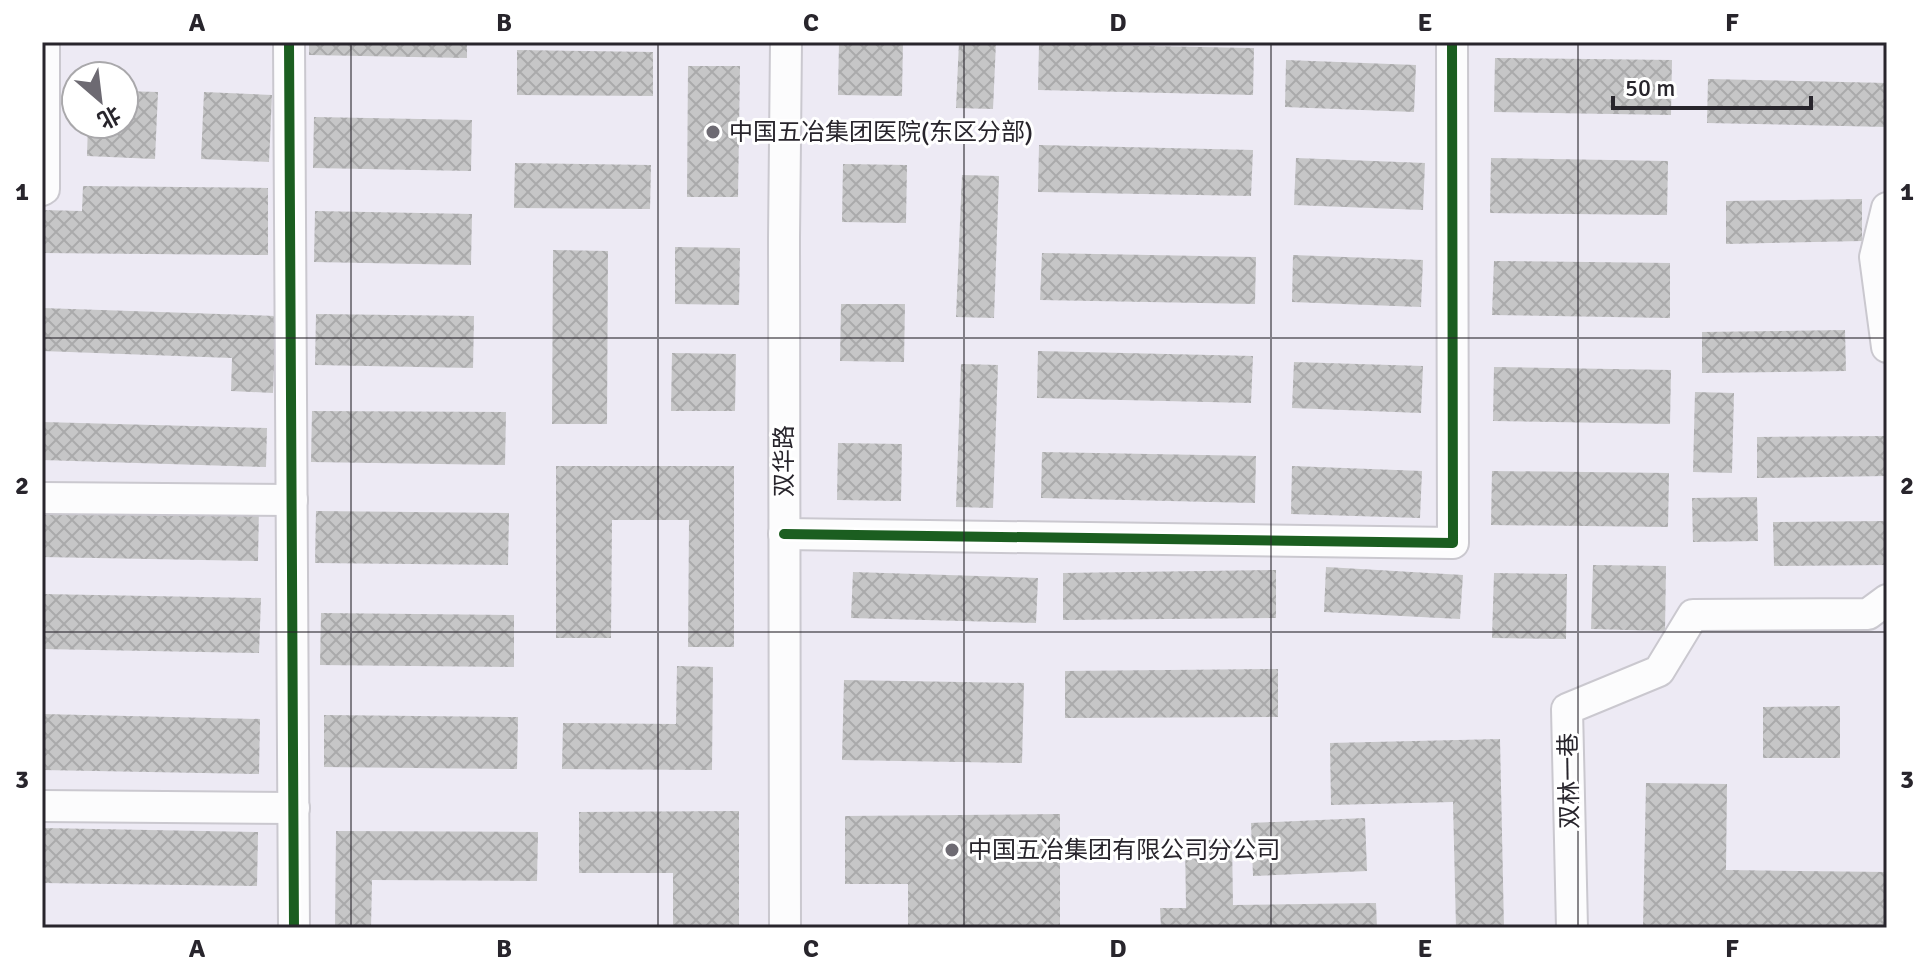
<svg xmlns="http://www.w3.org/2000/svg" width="1929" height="970" font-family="Signika,'Noto Sans SC',sans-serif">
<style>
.building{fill:url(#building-cross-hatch)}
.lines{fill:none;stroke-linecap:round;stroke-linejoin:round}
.minor-casing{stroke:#cac8cf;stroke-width:34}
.minor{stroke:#fcfcfd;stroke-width:30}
.cycleway-casing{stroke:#fff;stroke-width:15}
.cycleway{stroke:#1b5e20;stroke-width:10}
.grid{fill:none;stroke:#28252c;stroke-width:2;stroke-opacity:0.55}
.poi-dot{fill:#6d6a72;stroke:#fff;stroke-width:3}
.labels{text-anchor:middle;stroke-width:6;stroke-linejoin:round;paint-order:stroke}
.poi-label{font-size:24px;fill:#28252c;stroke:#fff;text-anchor:start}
.street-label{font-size:24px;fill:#28252c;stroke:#fff}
.neatline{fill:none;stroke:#28252c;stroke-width:3}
.grid-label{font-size:26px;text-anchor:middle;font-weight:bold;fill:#28252c}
</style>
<defs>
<pattern id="building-cross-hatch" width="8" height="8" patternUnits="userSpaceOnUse" patternTransform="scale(2)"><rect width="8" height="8" fill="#c6c6c7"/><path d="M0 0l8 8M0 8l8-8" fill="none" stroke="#aaaaab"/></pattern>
</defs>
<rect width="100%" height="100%" fill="#edeaf4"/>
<g class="building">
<polygon points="309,42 467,42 467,58 309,55"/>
<polygon points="839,42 903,42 902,96 838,95"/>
<polygon points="959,42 996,42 993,109 956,108"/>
<polygon points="1039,44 1254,48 1253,95 1038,90"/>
<polygon points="517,50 653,52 653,96 517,95"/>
<polygon points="1495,58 1672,60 1671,115 1494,112"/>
<polygon points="1286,60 1416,65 1414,112 1285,107"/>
<polygon points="688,66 740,66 738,197 687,197"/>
<polygon points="1708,79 1887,83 1887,127 1707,123"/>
<polygon points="124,91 158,92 155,159 87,156 88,124 124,124"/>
<polygon points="204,92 272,95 269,162 201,159"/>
<polygon points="314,117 472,120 471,171 313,168"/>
<polygon points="1039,145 1253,150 1251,196 1038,192"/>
<polygon points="1296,158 1425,163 1423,210 1294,205"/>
<polygon points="1491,158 1668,161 1667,215 1490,213"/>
<polygon points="515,163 651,165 650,209 514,208"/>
<polygon points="843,164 907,165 906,223 842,222"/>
<polygon points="962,175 999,176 994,318 956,317"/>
<polygon points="83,186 268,188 268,255 42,253 42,210 82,211"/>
<polygon points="1862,199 1862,241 1726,244 1726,201"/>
<polygon points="315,211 472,214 471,265 314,262"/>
<polygon points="675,247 740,248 739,305 675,304"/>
<polygon points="553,250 608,251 607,424 552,424"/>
<polygon points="1042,253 1256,257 1255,304 1040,300"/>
<polygon points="1293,255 1423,260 1421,307 1292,302"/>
<polygon points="1494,261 1670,263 1670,318 1492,315"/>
<polygon points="841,304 905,304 904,362 840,361"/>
<polygon points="42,308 276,316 273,393 231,391 232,358 42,351"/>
<polygon points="316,314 474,316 473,368 315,365"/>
<polygon points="1845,330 1846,371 1702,373 1702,332"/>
<polygon points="1038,351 1253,356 1251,403 1037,398"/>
<polygon points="672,353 736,354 735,411 671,411"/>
<polygon points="1294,362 1423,366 1421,413 1292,408"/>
<polygon points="961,364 998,365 993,508 956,507"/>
<polygon points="1494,367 1671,370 1670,424 1493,421"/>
<polygon points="1695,392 1734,393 1732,473 1693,472"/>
<polygon points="312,411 506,412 505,465 311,462"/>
<polygon points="42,422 267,428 266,467 42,460"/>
<polygon points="1887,436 1887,476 1757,478 1757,437"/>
<polygon points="838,443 902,444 901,501 837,500"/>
<polygon points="1042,452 1256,456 1255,503 1041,498"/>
<polygon points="556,466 734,466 734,647 688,647 689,520 612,520 611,638 556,638"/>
<polygon points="1292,466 1422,471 1420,518 1291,514"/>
<polygon points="1492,471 1669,473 1668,527 1491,525"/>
<polygon points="1757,497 1758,541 1693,542 1692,498"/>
<polygon points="42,501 259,506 258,561 42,557"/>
<polygon points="316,511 509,513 508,565 315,563"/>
<polygon points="1887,521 1887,565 1774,566 1773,522"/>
<polygon points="1593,565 1666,566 1665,631 1591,629"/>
<polygon points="1326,567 1463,575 1460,619 1324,612"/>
<polygon points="1276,570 1276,618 1063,620 1063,573"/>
<polygon points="853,572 1038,578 1036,623 851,618"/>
<polygon points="1494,573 1567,574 1566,639 1492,638"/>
<polygon points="42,594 261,598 259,653 42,649"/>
<polygon points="321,613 514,615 514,667 320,665"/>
<polygon points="677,666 713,667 712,770 562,769 563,723 676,724"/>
<polygon points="1278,669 1278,717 1065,718 1065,671"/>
<polygon points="844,680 1024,683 1022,763 842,760"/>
<polygon points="1840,706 1840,758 1763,758 1763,707"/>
<polygon points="42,714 260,719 259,774 42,770"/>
<polygon points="324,715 518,717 517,769 324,767"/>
<polygon points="1500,739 1504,928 1456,928 1453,802 1331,805 1330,743"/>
<polygon points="1646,783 1727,784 1726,870 1887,872 1887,928 1643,928"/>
<polygon points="739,811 739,928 673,928 673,873 579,873 579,812"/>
<polygon points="1060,814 1060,928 908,928 908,884 845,884 845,816"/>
<polygon points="1365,818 1367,871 1253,876 1251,823"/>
<polygon points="42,828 258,832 257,886 42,883"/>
<polygon points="336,831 538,832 537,881 372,880 371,928 335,928"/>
<polygon points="1185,840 1232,840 1233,905 1376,903 1377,928 1161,928 1160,908 1186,908"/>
</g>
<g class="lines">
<defs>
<g id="minor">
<polyline points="289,42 294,928"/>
<polyline points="42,190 44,189 44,42"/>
<polyline points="1887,208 1875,257 1887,347"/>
<polyline points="42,498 292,500"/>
<polyline points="784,534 1453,543 1452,42"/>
<polyline points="42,806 294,808"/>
<polyline points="785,928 784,238 786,42"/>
<polyline points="1572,928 1567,709 1659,671 1693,615 1868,614 1887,600"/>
</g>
</defs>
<use href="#minor" class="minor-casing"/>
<use href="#minor" class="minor"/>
<defs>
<g id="cycleway">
<polyline points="289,42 294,928"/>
<polyline points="784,534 1453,543 1452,42"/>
</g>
</defs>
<use href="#cycleway" class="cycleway-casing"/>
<use href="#cycleway" class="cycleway"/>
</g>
<path class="grid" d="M351,42V928M658,42V928M964,42V928M1271,42V928M1578,42V928M42,338H1887M42,632H1887"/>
<g class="poi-dot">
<circle cx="713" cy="132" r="8"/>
<circle cx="952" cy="850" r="8"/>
</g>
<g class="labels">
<g class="poi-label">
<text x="729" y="140">中国五冶集团医院(东区分部)</text>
<text x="968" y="858">中国五冶集团有限公司分公司</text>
</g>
<g class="street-label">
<text transform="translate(784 461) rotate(-90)" y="8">双华路</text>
<text transform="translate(1569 781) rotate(-91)" y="8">双林一巷</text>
</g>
</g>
<rect width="1929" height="970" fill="none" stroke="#ffffff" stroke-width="88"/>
<g transform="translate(100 100) rotate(152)"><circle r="38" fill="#ffffff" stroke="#a9a8ab" stroke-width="2"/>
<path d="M0-6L14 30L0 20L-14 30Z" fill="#6d6a72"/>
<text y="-12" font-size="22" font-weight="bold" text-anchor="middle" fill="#28252c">北</text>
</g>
<path d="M1613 96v12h198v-12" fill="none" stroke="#28252c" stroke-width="4"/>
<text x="1625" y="96" font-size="24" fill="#28252c" stroke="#ffffff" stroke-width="6" paint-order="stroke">50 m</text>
<rect x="44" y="44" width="1841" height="882" class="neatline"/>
<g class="grid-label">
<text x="197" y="31">A</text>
<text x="504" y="31">B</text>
<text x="811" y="31">C</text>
<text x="1118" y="31">D</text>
<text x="1425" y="31">E</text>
<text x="1732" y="31">F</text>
<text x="22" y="200">1</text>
<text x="1907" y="200">1</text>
<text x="22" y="494">2</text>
<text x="1907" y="494">2</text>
<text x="22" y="788">3</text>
<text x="1907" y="788">3</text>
<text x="197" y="957">A</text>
<text x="504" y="957">B</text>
<text x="811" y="957">C</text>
<text x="1118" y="957">D</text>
<text x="1425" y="957">E</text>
<text x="1732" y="957">F</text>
</g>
</svg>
